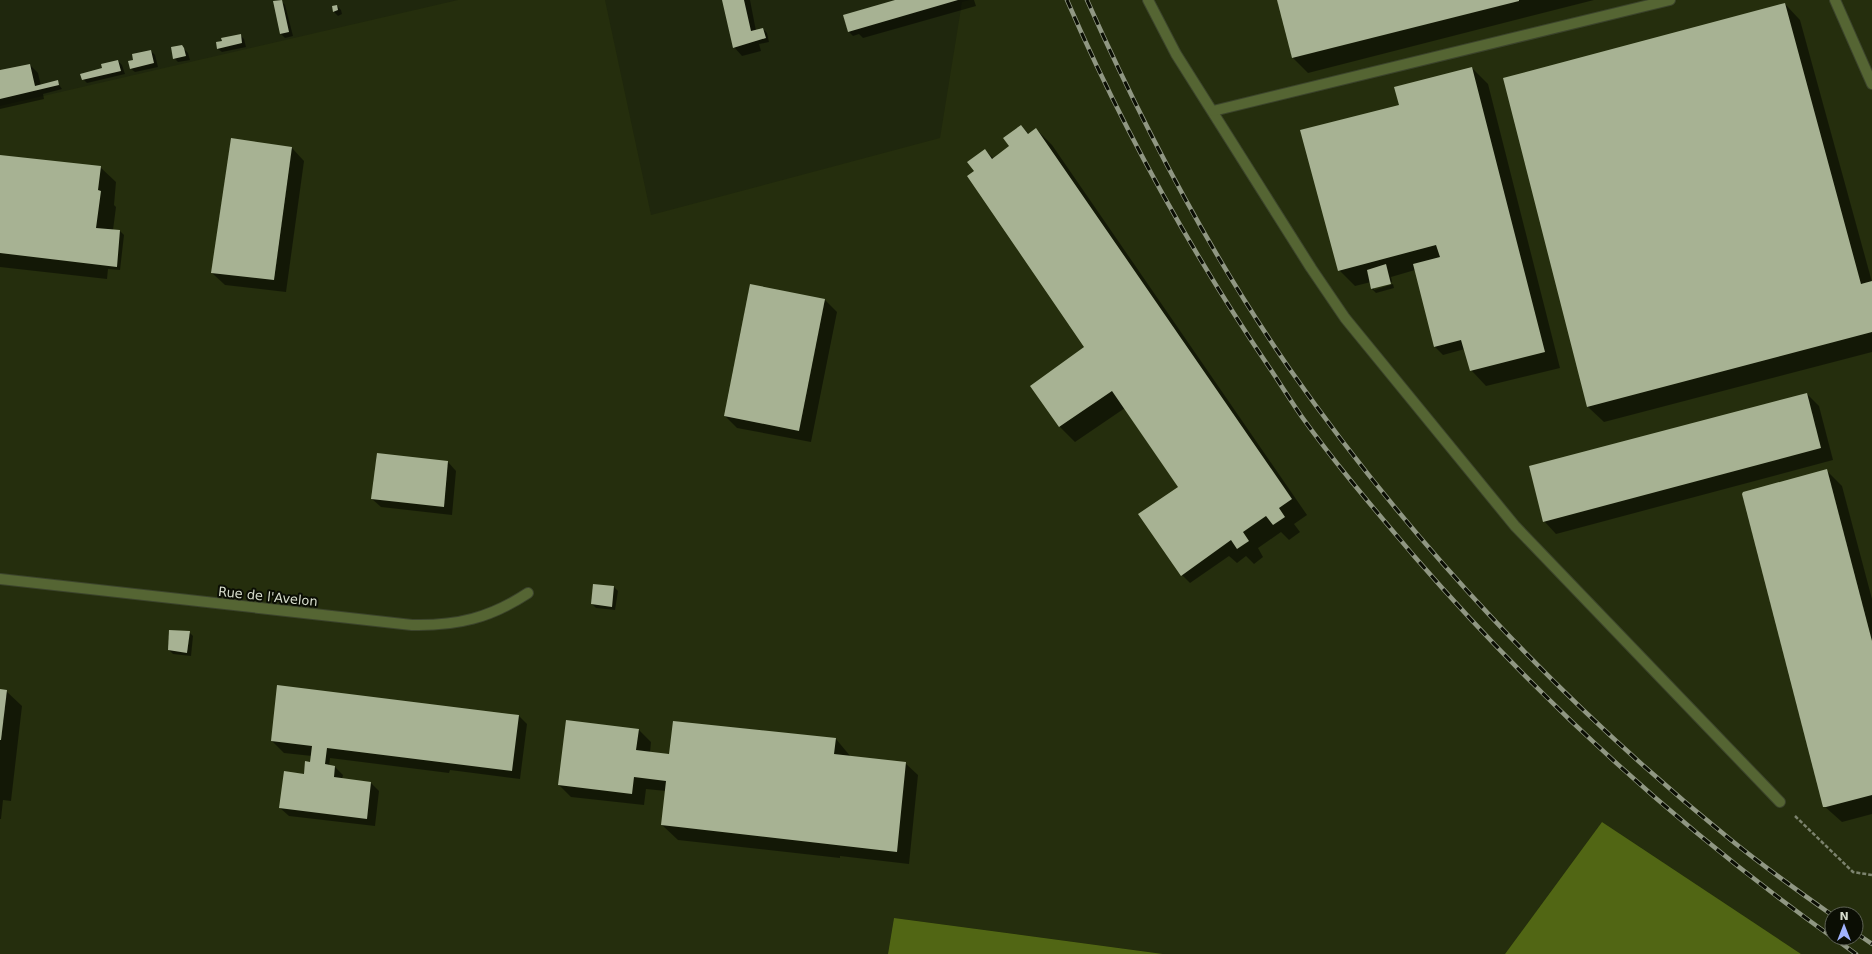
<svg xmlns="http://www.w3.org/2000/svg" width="1872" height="954" font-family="'DejaVu Sans',sans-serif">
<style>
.built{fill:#252e0d;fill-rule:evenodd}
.forest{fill:#516614}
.shadow{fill:#0007}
.building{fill:#a7b293}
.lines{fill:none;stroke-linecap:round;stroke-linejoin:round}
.service-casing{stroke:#3c442c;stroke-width:12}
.minor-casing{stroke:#3c442c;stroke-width:12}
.path{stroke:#7c836e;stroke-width:2.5;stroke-dasharray:4 2;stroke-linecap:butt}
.service{stroke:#556533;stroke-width:10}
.minor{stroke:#556533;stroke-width:10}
.rail-casing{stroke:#909783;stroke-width:4.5}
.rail{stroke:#0b0e04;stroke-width:3;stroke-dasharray:9;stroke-linecap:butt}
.labels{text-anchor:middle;stroke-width:4;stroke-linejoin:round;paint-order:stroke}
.street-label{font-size:13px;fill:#d7ddcd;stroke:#0b0e04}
</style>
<rect width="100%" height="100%" fill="#1f270d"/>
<path class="built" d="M458,0H605L651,215L940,138L962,2L970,0H1872V954H1801L1602,822L1505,954H1163L894,918L888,954H0V106ZM1832,914H1856V938H1832Z"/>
<g class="forest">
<polygon points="1602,822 1801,954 1505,954"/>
<polygon points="894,918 1163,954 888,954"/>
</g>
<g class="shadow">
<polygon points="723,0 750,0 756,31 763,29 767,33 769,42 759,44 761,51 742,56 734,47"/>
<polygon points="898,0 974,0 976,6 863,38 859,34 853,36 849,32"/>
<polygon points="1278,0 1594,0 1308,73 1293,58"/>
<polygon points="281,1 285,5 293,36 285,38 281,34 274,2"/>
<polygon points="1785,4 1800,20 1872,282 1872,352 1604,422 1588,407 1504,79"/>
<polygon points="337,6 341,10 342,14 338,16 334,12 333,7"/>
<polygon points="240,35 244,39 246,47 222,52 218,49 223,42"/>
<polygon points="181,46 188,53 190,60 178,62 174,58"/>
<polygon points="151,51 155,55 158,67 135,72 131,69 134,61"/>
<polygon points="118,61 122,65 125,74 87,83 83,79"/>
<polygon points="30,65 38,73 41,86 57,82 62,89 43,94 44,99 0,109 0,71"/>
<polygon points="1472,68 1488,84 1560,368 1486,386 1471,370 1465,349 1443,355 1435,347 1415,270 1391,277 1392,282 1374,288 1374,290 1393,284 1394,288 1376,293 1372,289 1371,282 1355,286 1339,270 1400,105"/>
<polygon points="1021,126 1029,134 1036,129 1052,145 1307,515 1294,524 1300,532 1289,540 1281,532 1258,548 1263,557 1254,564 1246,556 1237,563 1229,556 1190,583 1182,575 1180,487 1125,408 1075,442 1060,427 1032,386 1085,347 975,172 985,150 994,159 1011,147"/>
<polygon points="232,139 292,148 304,161 286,292 225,285 212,273"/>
<polygon points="0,156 100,167 116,182 114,205 116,207 113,230 120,231 124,235 120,270 108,269 107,279 0,267"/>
<polygon points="825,300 837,312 811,442 737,428 725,416"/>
<polygon points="1807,394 1819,406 1833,460 1556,534 1544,521"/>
<polygon points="378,454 448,462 456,471 452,515 381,507 372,499"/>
<polygon points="1827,471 1842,486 1872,599 1872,814 1842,822 1824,806"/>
<polygon points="614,587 618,591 615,610 596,608 592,604"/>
<polygon points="189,632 193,636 191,656 173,654 169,650"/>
<polygon points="0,690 6,691 22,706 11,801 3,800 1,819 0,819"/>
<polygon points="519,716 527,724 520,779 450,770 449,773 330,758 329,766 334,766 343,775 342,779 371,783 379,791 375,826 289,816 280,808 305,775 311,763 312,756 284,753 272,741"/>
<polygon points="567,721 639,730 651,742 650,753 670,755 836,739 851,757 905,763 918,775 909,864 840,856 840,858 678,840 662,825 666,791 646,789 644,805 571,797 559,785"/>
</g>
<g class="building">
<polygon points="282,0 289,32 280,34 273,1"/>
<polygon points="722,0 744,0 751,31 763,28 766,38 733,48"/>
<polygon points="895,0 958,0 848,32 843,15"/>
<polygon points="1277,0 1519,0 1519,1 1292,58"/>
<polygon points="1785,3 1861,284 1872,281 1872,332 1587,407 1503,78"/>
<polygon points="337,5 338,10 333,12 332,6"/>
<polygon points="241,34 242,43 217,49 216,42 222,41 221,38"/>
<polygon points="182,45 184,48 186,56 173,59 171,47"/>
<polygon points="151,50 154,63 130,69 128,61 133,60 132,54"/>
<polygon points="118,60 121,71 82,80 80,74 102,68 101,64"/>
<polygon points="30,64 35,86 58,80 59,85 0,99 0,70"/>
<polygon points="1472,67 1545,352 1470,371 1461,340 1434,347 1413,264 1440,257 1436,245 1338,271 1300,130 1399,105 1394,87"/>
<polygon points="1021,125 1028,134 1036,128 1292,499 1279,508 1285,517 1273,525 1266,516 1243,532 1249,541 1237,549 1231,540 1181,576 1138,514 1178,487 1112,391 1059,427 1030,386 1084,347 967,176 974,171 967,162 985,149 992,159 1009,146 1003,138"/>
<polygon points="231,138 292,147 274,280 211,273"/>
<polygon points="0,155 101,166 98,190 101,191 96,228 120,230 117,267 0,253"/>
<polygon points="1386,264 1391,284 1371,289 1367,270"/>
<polygon points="750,284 825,299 799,431 724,416"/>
<polygon points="1807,393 1821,448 1543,522 1529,466"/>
<polygon points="377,453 448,461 444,507 371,499"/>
<polygon points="1827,469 1872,641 1872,795 1826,807 1823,807 1742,494 1743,492"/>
<polygon points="593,584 614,586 612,607 591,604"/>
<polygon points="169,630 190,631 187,653 168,650"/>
<polygon points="277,685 519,715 512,771 327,748 325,764 335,766 334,777 371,782 367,819 279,808 284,771 304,774 305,761 310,762 312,746 271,741"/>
<polygon points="0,689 7,690 1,740 0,740"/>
<polygon points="566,720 639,729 636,750 669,754 673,721 836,738 834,754 906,762 897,852 661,825 666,781 634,777 632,794 558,785"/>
</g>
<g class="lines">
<defs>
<g id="service">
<polyline points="1148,0 1176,54 1311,268 1345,318 1515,526 1780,802"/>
<polyline points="1835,0 1872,84"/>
<polyline points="1213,111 1670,0"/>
</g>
<path id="minor" d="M0,579L412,625C457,626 490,618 528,593"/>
</defs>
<use href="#service" class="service-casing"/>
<use href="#minor" class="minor-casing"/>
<polyline class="path" points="1795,816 1853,872 1872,875"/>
<use href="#service" class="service"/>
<use href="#minor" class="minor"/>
<defs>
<g id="rail">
<path d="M1067,0C1124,132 1194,257 1275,376C1284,390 1293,404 1302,417C1337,466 1376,511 1414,556C1538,699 1678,827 1832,937"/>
<path d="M1087,0C1144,128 1209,252 1289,368C1411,543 1565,706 1731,840C1763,866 1798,891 1832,915"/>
<polyline points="1856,933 1872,944"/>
<polyline points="1834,938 1856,954"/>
</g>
</defs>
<use href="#rail" class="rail-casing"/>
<use href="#rail" class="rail"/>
</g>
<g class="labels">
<g class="street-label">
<text transform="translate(268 596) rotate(6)" y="5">Rue de l'Avelon</text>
</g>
</g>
<g transform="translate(1844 926)"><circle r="19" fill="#0b0e04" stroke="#5d6154"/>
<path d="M0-3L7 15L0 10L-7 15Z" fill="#a1b3fd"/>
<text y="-6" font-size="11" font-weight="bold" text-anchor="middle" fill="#d7ddcd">N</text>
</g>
</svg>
